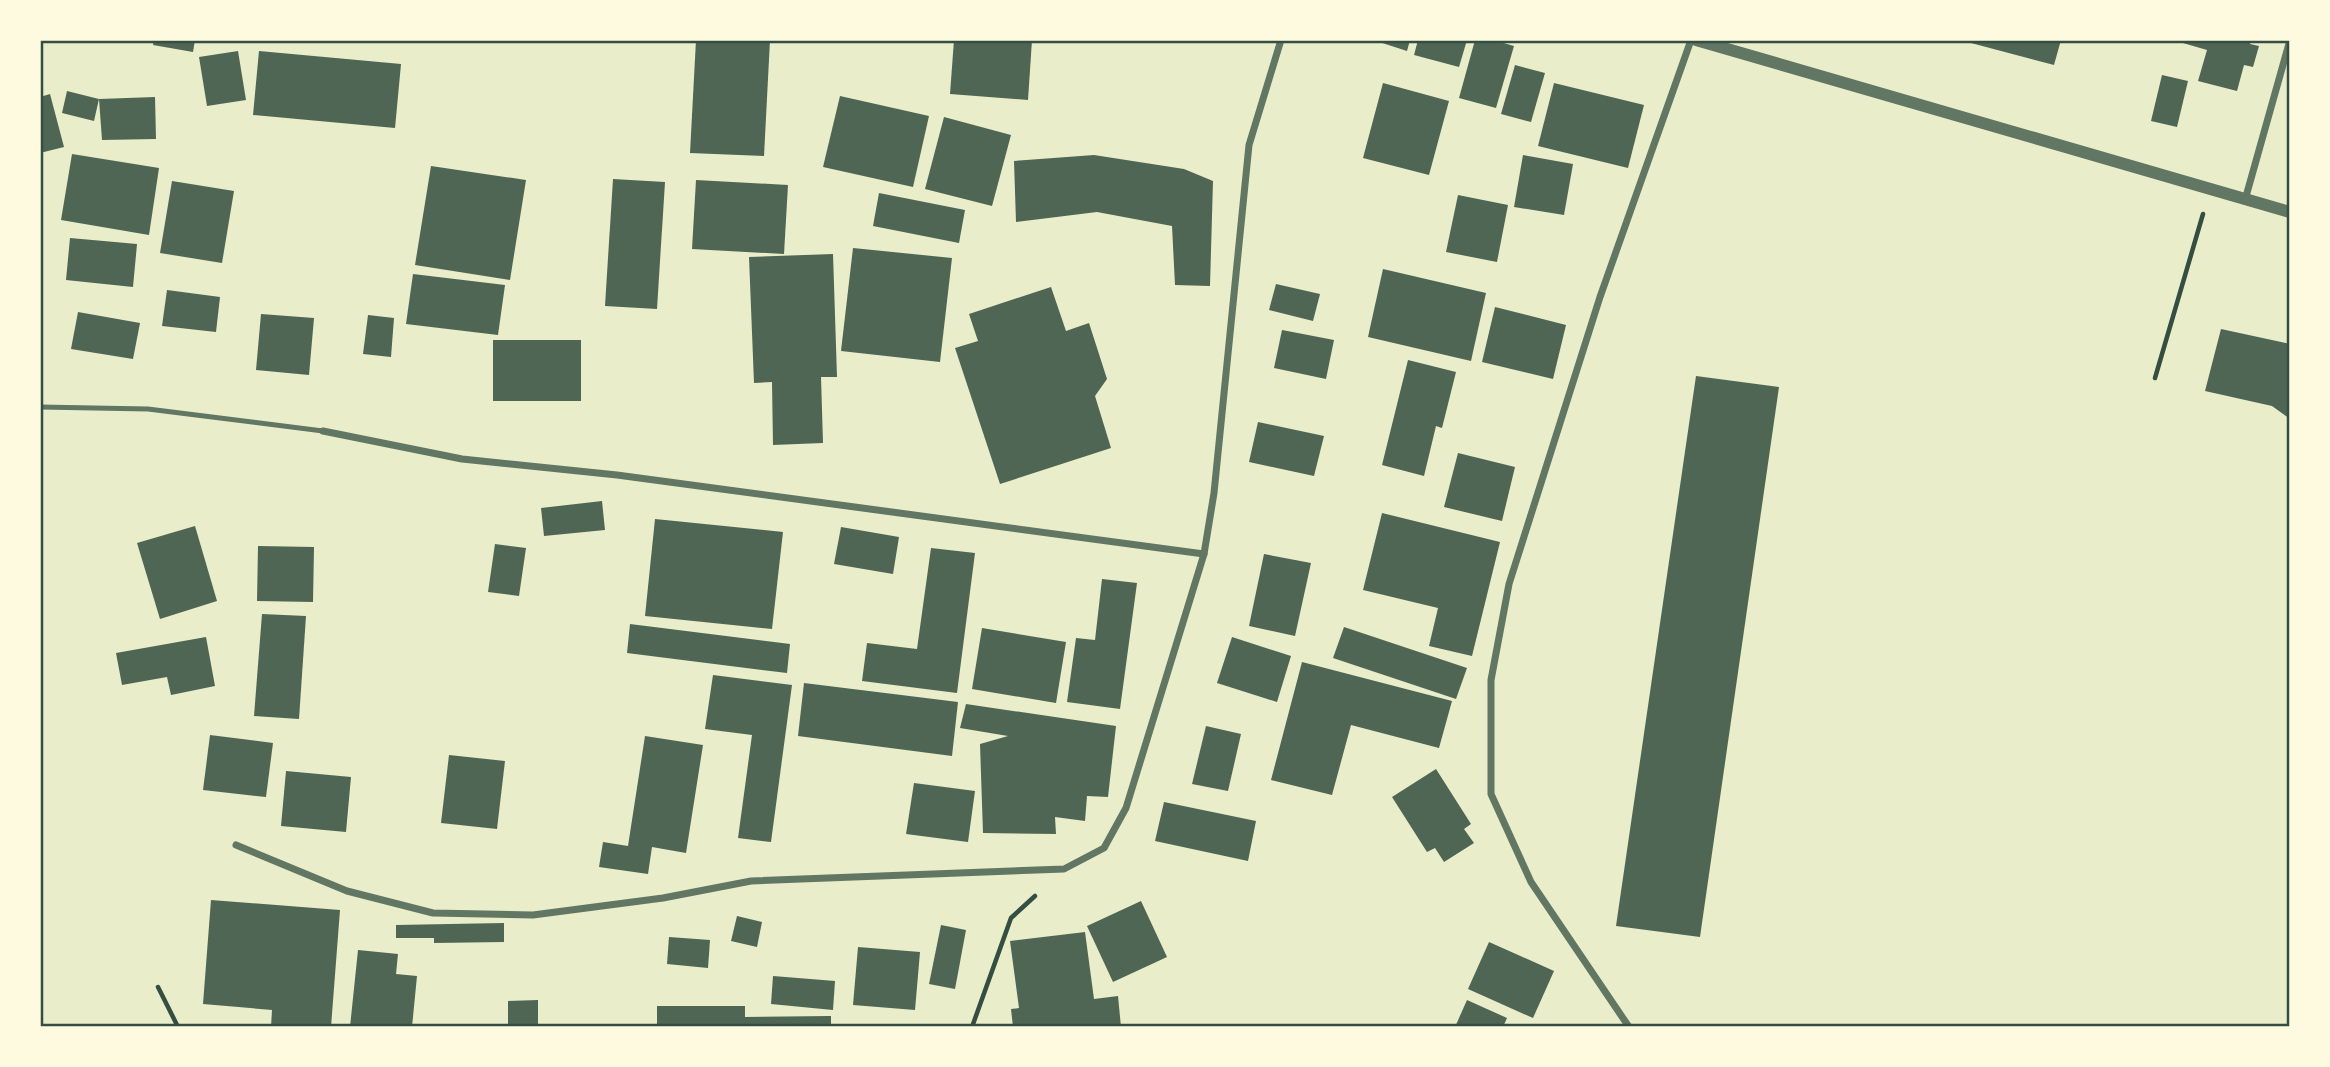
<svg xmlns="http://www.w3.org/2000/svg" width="2330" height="1067" font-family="'Nunito Sans',sans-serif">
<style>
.building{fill:#4f6655}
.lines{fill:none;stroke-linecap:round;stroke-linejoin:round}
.path{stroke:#344e41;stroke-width:4.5}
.service{stroke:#617663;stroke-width:5}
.minor{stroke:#617663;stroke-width:7}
.tertiary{stroke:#617663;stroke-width:12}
.neatline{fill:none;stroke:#344e41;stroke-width:2.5}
</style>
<rect width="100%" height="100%" fill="#e9edc9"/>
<g class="building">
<polygon points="154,40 195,40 193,52 153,45"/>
<polygon points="696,40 770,40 764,156 690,153"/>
<polygon points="954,40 1032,40 1028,100 950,94"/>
<polygon points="1373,40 1410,40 1407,51"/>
<polygon points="1418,40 1467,40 1459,67 1414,55"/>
<polygon points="1475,40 1493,40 1514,46 1496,108 1459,98"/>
<polygon points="1972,40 2061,40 2054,65 1971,43"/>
<polygon points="2251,40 2250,44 2259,46 2253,67 2244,65 2237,91 2198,81 2207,50 2176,41"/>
<polygon points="238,51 246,100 207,106 199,57"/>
<polygon points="259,51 401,64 395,128 253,115"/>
<polygon points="1515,65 1545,73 1531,122 1501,114"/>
<polygon points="2162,75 2188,81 2177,127 2151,121"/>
<polygon points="1383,83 1449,101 1429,175 1363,158"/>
<polygon points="1554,83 1644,105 1628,168 1538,146"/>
<polygon points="67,91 99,99 94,121 62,113"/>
<polygon points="50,94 64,147 40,153 40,97"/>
<polygon points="840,96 929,116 913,187 823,167"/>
<polygon points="155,97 156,139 102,140 99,99"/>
<polygon points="944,117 1011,135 992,206 925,189"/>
<polygon points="72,154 159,168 149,235 61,220"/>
<polygon points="1094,155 1184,169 1213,181 1210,286 1175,285 1172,226 1097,212 1016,222 1014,161"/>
<polygon points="1523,155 1573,164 1564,215 1514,207"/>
<polygon points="431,166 526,180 510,280 415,265"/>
<polygon points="613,179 665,182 657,309 605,306"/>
<polygon points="696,180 788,185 784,254 692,249"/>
<polygon points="172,181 234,191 222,263 160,253"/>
<polygon points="879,193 965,210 959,243 873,226"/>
<polygon points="1458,195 1508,205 1497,262 1446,252"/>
<polygon points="70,238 137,244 133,287 66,280"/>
<polygon points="853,248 952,258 940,362 841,351"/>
<polygon points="833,254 837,377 821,377 823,443 773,445 772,382 754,383 749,257"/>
<polygon points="1383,269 1486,293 1471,361 1368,337"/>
<polygon points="413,274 505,285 498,335 406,324"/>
<polygon points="1276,284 1320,294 1313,321 1269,310"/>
<polygon points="1051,287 1066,331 1089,323 1107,379 1095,396 1111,448 1000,484 955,348 978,341 969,314"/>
<polygon points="167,290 220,297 216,332 162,326"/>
<polygon points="1495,307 1566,325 1553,379 1482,362"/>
<polygon points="78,312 140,323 133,359 71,349"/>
<polygon points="261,314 314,318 309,375 256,370"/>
<polygon points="368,315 394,318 391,357 363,354"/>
<polygon points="2221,329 2290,344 2290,419 2272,406 2205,391"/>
<polygon points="1282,330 1334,340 1326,379 1274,368"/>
<rect x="493" y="340" width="88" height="61"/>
<polygon points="1408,360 1456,372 1442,428 1436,426 1424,476 1382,465"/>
<polygon points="1696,376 1779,387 1700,937 1616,926"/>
<polygon points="1258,422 1324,436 1314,476 1249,462"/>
<polygon points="1458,453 1515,467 1502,521 1444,507"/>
<polygon points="602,501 605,530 544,536 541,508"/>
<polygon points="1382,513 1500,542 1472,656 1429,646 1438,608 1363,590"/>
<polygon points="655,519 783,532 772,629 645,616"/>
<polygon points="195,526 217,601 160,619 137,543"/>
<polygon points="841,527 899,537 893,574 834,564"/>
<polygon points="495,544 526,548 519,596 488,592"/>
<polygon points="258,546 314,547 313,602 257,601"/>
<polygon points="931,548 975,553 957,693 862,681 867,643 917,649"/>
<polygon points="1264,554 1311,563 1295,636 1249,626"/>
<polygon points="1102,579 1137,583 1120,709 1067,702 1076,638 1095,640"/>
<polygon points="262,614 306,616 299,719 254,716"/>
<polygon points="630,624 790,644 787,673 627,653"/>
<polygon points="1344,627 1467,668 1456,699 1333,658"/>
<polygon points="982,628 1066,642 1056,703 972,689"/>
<polygon points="206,637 215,686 171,695 167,677 122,685 116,653"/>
<polygon points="1232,637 1291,656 1277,702 1217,683"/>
<polygon points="1302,662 1452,701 1439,748 1351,725 1332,795 1271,780"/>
<polygon points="713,675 792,685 771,842 738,838 752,735 705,729"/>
<polygon points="804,683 958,702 952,756 798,736"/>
<polygon points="966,704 1116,726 1108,797 1087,796 1085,821 1055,817 1056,834 983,833 980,744 1008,736 960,728"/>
<polygon points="1206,726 1241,734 1228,791 1192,784"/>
<polygon points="210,735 273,743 266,797 203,790"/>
<polygon points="645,736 703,745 686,853 652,847 648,874 599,867 603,842 628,846"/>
<polygon points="449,755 505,761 497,829 441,823"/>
<polygon points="1436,769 1471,824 1464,829 1474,843 1444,862 1435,848 1427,852 1392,797"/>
<polygon points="286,771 351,777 346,832 281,826"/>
<polygon points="914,783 975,791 968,842 906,834"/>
<polygon points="1164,802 1256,821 1248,861 1155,841"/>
<polygon points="211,900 340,910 331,1027 271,1027 272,1010 203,1004"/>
<polygon points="1141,901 1167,957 1113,982 1087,926"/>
<polygon points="737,916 762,922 757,947 731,941"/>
<polygon points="504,923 504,942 434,943 434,938 396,938 396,925"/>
<polygon points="941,925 966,930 955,989 929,984"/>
<polygon points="1085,932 1094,999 1118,996 1121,1027 1013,1027 1011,1009 1019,1008 1010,941"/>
<polygon points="669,937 710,940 708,968 667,964"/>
<polygon points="1489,942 1554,971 1533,1018 1468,989"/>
<polygon points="858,947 920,952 915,1010 853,1005"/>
<polygon points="358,950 398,954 396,974 417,976 412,1027 350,1027"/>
<polygon points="773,976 835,981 833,1010 771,1004"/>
<polygon points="538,1000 538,1027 508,1027 508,1001"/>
<polygon points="1467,1000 1507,1018 1503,1027 1455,1027"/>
<polygon points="657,1006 745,1006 745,1017 831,1016 831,1027 657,1027"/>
</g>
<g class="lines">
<g class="path">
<polyline points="2155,378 2203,214"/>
<polyline points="158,987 178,1027"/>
<polyline points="972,1027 1011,918 1035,896"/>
</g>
<polyline class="service" points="40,407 148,409 323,431"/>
<g class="minor">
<polyline points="2245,200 2290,40"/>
<polyline points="323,431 462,459 617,475 1204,554"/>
<polyline points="236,845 347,891 433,913 533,915 663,898 751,881 1064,869 1104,848 1126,808 1204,554 1214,493 1249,145 1281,40"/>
<polyline points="1629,1027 1531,882 1491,794 1491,680 1509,584 1600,297 1691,40"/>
</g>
<polyline class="tertiary" points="1696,40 2290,212"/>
</g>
<rect width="2330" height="1067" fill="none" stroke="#fefae0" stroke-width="84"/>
<rect x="42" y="42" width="2246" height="983" class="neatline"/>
</svg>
